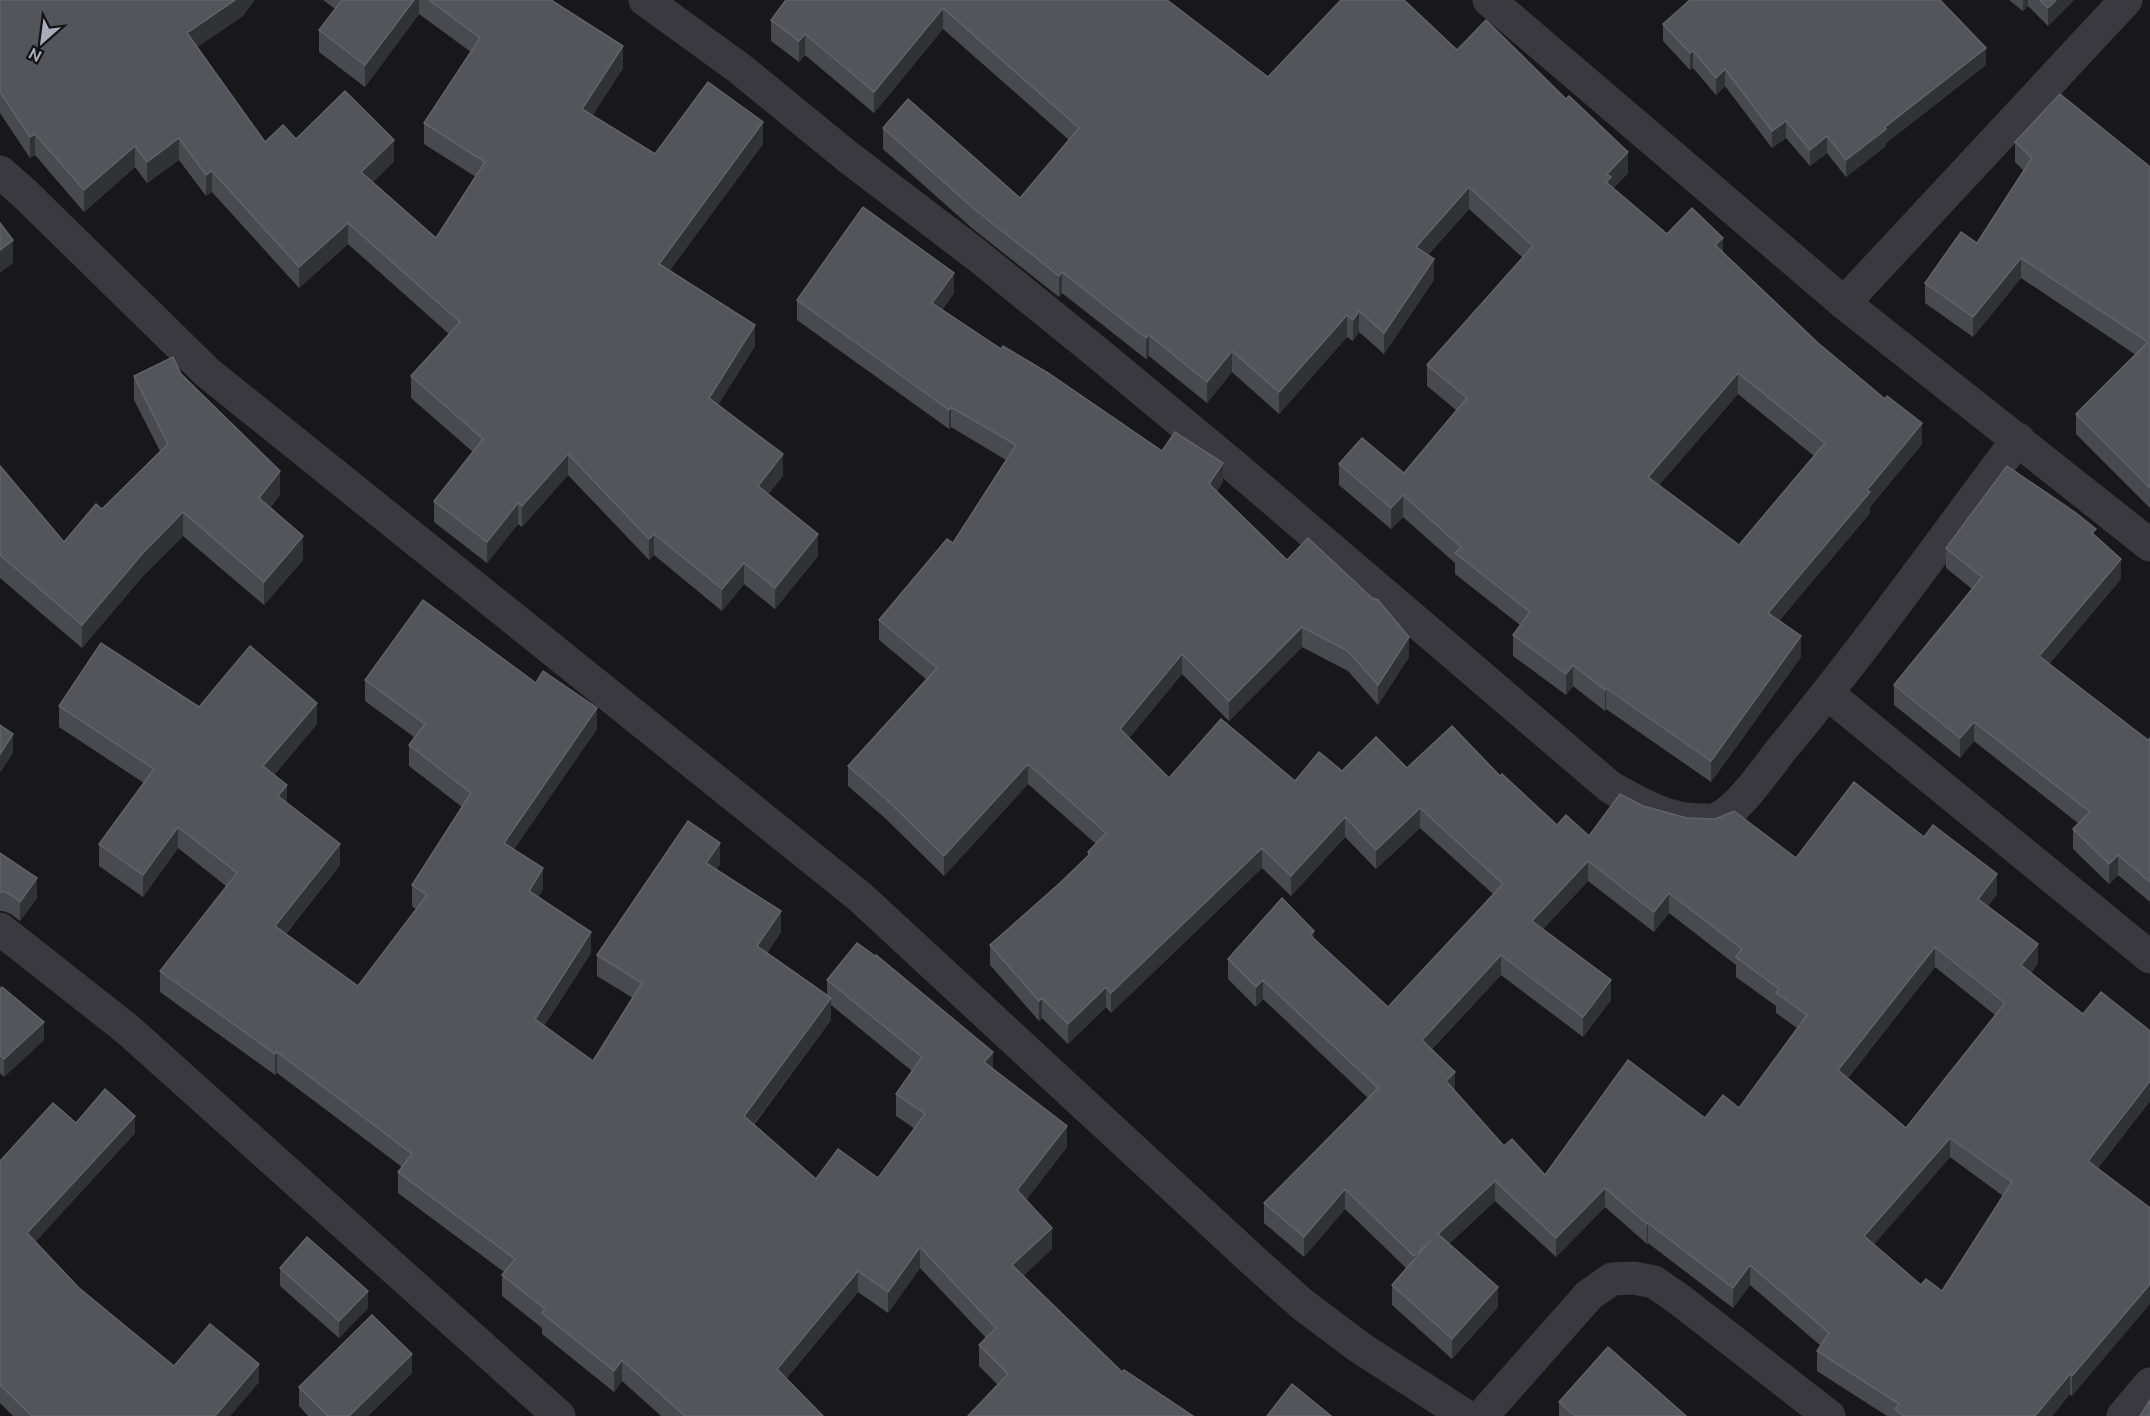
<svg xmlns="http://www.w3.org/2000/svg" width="2150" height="1416" font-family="Ubuntu,sans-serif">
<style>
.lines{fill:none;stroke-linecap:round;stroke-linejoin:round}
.minor{stroke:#39393f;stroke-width:33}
.wall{fill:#494a4f;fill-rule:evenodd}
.shaded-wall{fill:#313235}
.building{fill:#54555b;stroke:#61636a;stroke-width:1.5;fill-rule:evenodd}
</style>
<rect width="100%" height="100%" fill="#18181a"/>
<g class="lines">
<g class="minor">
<path d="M645,0L739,68L848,157L978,256L1094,350L1234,466L1610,787C1639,803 1668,821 1703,820C1707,820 1712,821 1716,819C1738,811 1766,769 1781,750C1864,650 1940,543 2018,439"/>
<polyline points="1489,0 1844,303 2150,545"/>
<polyline points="0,172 25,194 208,373 859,896 1257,1264 1302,1304 1359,1347 1466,1416"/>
<polyline points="1844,303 2126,0"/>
<polyline points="1828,694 2150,957"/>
<polyline points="0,929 127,1029 559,1416"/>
<polyline points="1482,1416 1589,1295 1612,1279 1634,1278 1654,1282 1680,1300 1829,1416"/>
<polyline points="2123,1416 2150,1384"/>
</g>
</g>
<g class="wall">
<polygon points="0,0 243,16 197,47 265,142 296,139 394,161 373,182 436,238 476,177 424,144 424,123 471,52 419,14 365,87 319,52 319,30 335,9 323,0 551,0 623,68 592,116 655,154 763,144 670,270 755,346 718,405 783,476 768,494 818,556 775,609 744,584 722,611 654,555 649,560 568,475 522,527 518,524 487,563 434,522 434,501 473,452 411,398 411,376 449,334 348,244 299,288 212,192 206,196 179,160 147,183 135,167 84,212 35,155 30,158 0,113"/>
<path d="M786,0H1167L1268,77L1457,50L1628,173L1613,188L1667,234L1723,253L1922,444L1870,507V513L1779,621L1801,657L1711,782L1606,709L1605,711L1573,686L1566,695L1513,656V635L1520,625L1455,574V563L1403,517L1391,529L1339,485V464L1404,473L1456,410L1427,386V365L1523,258L1469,209L1428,255L1434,280L1384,354L1359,332L1353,341L1347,337L1279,414L1232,372L1207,403L1149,356L1146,359L1062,293L1059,297L973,229L883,149V128L1020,198L1069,140L943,29L874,113L805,55L799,62L771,41V20ZM1738,394L1814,456L1739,545L1659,485Z"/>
<polygon points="2009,0 2074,0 2048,26 2028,6 2023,11"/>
<polygon points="1663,24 1986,65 1886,143 1886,146 1846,177 1827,153 1810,166 1786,138 1772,148 1725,86 1716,95 1693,68 1690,70 1663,41"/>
<polygon points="2015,142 2150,167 2150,508 2076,434 2076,414 2136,355 2021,278 1973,337 1925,303 1925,283 1977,243 2024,171 2015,162"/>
<path d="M954,293L942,310L1001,349L1162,451L1223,482L1217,491L1287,560L1409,657L1378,705L1348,671L1302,647L1229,721L1182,674L1129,738L1169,778L1295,781L1342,771L1407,768L1500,776L1557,825L1589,836L1643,806L1796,858L1997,894L1988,906L2038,963L2031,973L2150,1101L2098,1168L2072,1396L2070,1394L2052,1416H1887L1817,1371V1351L1821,1346L1750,1285L1733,1308L1648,1243L1647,1244L1605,1207L1556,1257L1495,1201L1449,1244L1498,1307L1452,1359L1392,1305V1285L1406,1268L1345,1209L1304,1257L1264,1223V1203L1368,1098L1263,999L1256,1007L1228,979V959L1314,939L1388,1007L1493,894L1420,828L1376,869L1345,837L1291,896L1262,868L1111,1013L1106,1007L1068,1044L1042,1018L1039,1021L990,965V945L1060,883L1088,856V852L1096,844L1028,784L944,876L886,819L848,786V766L926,679L879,640V620L953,543L1006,460L951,427L949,429L797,320V300ZM1588,881L1654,932L1669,913L1736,965V977L1776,1006V1013L1797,1028L1739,1108L1705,1118L1545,1175L1504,1146L1455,1092L1432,1049L1501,975L1583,1037L1611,1000L1543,929ZM1935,967L1995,1015L1906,1128L1848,1078ZM1950,1157L2003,1196L1942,1291L1921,1285L1874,1244Z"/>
<polygon points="181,374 280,495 270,508 303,560 264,605 183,536 142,577 82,648 0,578 0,466 64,542 102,509 160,451 134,400 134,376"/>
<polygon points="2096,537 2121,579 2049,664 2148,740 2150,738 2150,902 2118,875 2109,884 2073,849 2073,829 2079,824 1974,741 1960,758 1894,705 1894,685 1972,589 1946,568 1946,548"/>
<path d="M365,680L597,729L514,849L543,889L538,897L591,953L544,1026L593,1061L633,998L597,976V955L720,864L716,870L781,932L767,953L827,995V980L993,1068L1067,1147L1026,1200L1052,1249L1023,1276L1122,1372L1193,1416L998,1385L979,1366V1345L986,1338L920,1268L888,1313L858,1292L786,1379L823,1416H661L622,1381L614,1392L542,1334V1328L502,1296V1275L504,1272L398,1193V1172L402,1167L277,1073L275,1075L160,992V971L226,886L178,848L143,897L99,866V844L144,783L59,727V706L199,707L317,724L274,775L287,803L340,865L286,934L358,986L417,910L412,906V885L462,807L409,766V745L414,737L365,701ZM831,1005L912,1071L896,1094V1116L915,1129L878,1178L816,1179L754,1125L831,1020Z"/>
<polygon points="0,853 37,898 20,921 11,914 3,911 0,911"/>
<polygon points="0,989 44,1040 4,1077 0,1073"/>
<polygon points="76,1123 135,1133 35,1242 79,1288 174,1366 259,1382 230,1416 13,1416 0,1403 0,1161"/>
<polygon points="280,1268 368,1308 339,1338 280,1286"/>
<polygon points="412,1373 368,1416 308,1416 299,1406 299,1387"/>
<polygon points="1559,1402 1686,1416 1559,1416"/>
</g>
<g class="shaded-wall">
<polygon points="235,0 255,0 243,16 187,54 187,33"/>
<polygon points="414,0 419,0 419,14 365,87 365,65"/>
<polygon points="2023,0 2028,0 2028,6 2023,11"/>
<polygon points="2056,0 2074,0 2048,26 2048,8"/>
<polygon points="943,8 943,29 874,113 874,92"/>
<polygon points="805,34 805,55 799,62 799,41"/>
<polygon points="623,46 623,68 582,131 582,109"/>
<polygon points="1986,48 1986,65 1886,143 1886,146 1846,177 1846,160 1885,127"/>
<polygon points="1693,51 1693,68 1690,70 1690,53"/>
<polygon points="1725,69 1725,86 1716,95 1716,78"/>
<polygon points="1786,121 1786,138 1772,148 1772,131"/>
<polygon points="763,122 763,144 659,285 659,264"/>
<polygon points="35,134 35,155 30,158 30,137"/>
<polygon points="1827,136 1827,153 1810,166 1810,150"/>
<polygon points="179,138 179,160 147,183 147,162"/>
<polygon points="394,140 394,161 361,194 361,172"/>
<polygon points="135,146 135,167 84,212 84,190"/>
<polygon points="1628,152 1628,173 1611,191 1606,203 1607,174"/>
<polygon points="212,171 212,192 206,196 206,175"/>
<polygon points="1469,187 1469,209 1416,268 1416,247"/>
<polygon points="348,223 348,244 299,288 299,267"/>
<polygon points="1723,238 1723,259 1715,245"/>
<polygon points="13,240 13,263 0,273 0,250"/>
<polygon points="2021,258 2021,278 1973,337 1973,317"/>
<polygon points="1434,259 1434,280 1384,354 1384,333"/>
<polygon points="1062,272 1062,293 1059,297 1059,276"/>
<polygon points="954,273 954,293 932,323 932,303"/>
<polygon points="1359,311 1359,332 1353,341 1353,320"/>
<polygon points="1347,315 1347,337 1279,414 1279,392"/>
<polygon points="755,325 755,346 709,419 709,398"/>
<polygon points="1149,335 1149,356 1146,359 1146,338"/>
<polygon points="1232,351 1232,372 1207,403 1207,382"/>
<polygon points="1738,373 1738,394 1648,498 1648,477"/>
<polygon points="951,407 951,427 949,429 949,410"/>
<polygon points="1922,423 1922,444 1870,507 1870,513 1768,634 1768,613"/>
<polygon points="568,454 568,475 522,527 522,506"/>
<polygon points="783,454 783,476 758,507 758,486"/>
<polygon points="1223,463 1223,482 1209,504 1209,484"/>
<polygon points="280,471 280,495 259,522 259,498"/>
<polygon points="1403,495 1403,517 1391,529 1391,508"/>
<polygon points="518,503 518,524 487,563 487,542"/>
<polygon points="183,512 183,536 142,577 82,648 82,625 142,554"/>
<polygon points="654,534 654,555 649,560 649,539"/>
<polygon points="818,534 818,556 775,609 775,588"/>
<polygon points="303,536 303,560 264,605 264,582"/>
<polygon points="2121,559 2121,579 2039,676 2039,656"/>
<polygon points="744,563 744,584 722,611 722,589"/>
<polygon points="1302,627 1302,647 1229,721 1229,701"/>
<polygon points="1801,636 1801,657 1711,782 1711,761"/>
<polygon points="1409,637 1409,657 1378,705 1378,685"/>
<polygon points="1182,654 1182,674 1120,749 1120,729"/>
<polygon points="1573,665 1573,686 1566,695 1566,674"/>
<polygon points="1606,688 1606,709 1605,711 1605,690"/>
<polygon points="317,703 317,724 263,788 263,766"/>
<polygon points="597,708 597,729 504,864 504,843"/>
<polygon points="1974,722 1974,741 1960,758 1960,738"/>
<polygon points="13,734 13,753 0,773 0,754"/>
<polygon points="1028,764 1028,784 944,876 944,856"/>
<polygon points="287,785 287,806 278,796"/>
<polygon points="1420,808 1420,828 1376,869 1376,850"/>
<polygon points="1345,817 1345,837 1291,896 1291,876"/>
<polygon points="178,827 178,848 143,897 143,875"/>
<polygon points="720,843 720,864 706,884 706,863"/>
<polygon points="340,844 340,865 275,947 275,926"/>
<polygon points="1262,848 1262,868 1111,1013 1111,993"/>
<polygon points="2118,855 2118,875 2109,884 2109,864"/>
<polygon points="1588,861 1588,881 1532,941 1532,921"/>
<polygon points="543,868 543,889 529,912 529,891"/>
<polygon points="1997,874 1997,894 1978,919 1978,899"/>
<polygon points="37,878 37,898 20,921 20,902"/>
<polygon points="1669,893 1669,913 1654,932 1654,912"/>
<polygon points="781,911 781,932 757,967 757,946"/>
<polygon points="1314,931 1314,950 1310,935"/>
<polygon points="591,932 591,953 535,1040 535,1019"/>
<polygon points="2038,944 2038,963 2021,985 2021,965"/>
<polygon points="1935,947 1935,967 1838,1090 1838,1070"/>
<polygon points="1501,955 1501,975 1422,1059 1422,1040"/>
<polygon points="1263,980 1263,999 1256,1007 1256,987"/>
<polygon points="1611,980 1611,1000 1583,1037 1583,1017"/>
<polygon points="1106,987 1106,1007 1068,1044 1068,1024"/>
<polygon points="831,998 831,1020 744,1137 744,1116"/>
<polygon points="1042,998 1042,1018 1039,1021 1039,1001"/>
<polygon points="44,1022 44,1040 4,1077 4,1059"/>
<polygon points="277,1052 277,1073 275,1075 275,1054"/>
<polygon points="993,1052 993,1073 984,1062"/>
<polygon points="1455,1072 1455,1092 1446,1081"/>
<polygon points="2150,1081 2150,1101 2088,1181 2088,1161"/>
<polygon points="135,1116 135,1133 27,1251 27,1233"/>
<polygon points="1067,1126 1067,1147 1017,1212 1017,1190"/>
<polygon points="1950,1138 1950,1157 1864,1256 1864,1236"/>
<polygon points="1495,1181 1495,1201 1438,1254 1438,1234"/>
<polygon points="1605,1188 1605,1207 1556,1257 1556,1238"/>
<polygon points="1345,1189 1345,1209 1304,1257 1304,1237"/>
<polygon points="1648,1223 1648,1243 1647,1244 1647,1224"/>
<polygon points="1052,1228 1052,1249 1012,1286 1012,1265"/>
<polygon points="1431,1240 1414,1276 1414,1256"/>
<polygon points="920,1247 920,1268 888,1313 888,1292"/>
<polygon points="1750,1265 1750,1285 1733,1308 1733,1288"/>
<polygon points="858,1271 858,1292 777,1390 777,1369"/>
<polygon points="2150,1284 2150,1304 2072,1396 2072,1376"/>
<polygon points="1498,1287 1498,1307 1452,1359 1452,1339"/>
<polygon points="368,1291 368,1308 339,1338 339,1321"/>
<polygon points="412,1354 412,1373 368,1416 349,1416"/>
<polygon points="622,1360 622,1381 614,1392 614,1371"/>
<polygon points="259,1364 259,1382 230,1416 215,1416"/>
<polygon points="2070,1374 2070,1394 2052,1416 2035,1416"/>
</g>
<g class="building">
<polygon points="0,0 235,0 187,33 265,142 283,125 296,139 345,91 394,140 361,172 436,238 485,162 424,123 480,38 429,0 551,0 623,46 582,109 655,154 708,82 763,122 659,264 755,325 709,398 783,454 758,486 818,534 775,588 744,563 722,589 654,534 649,539 568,454 522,506 518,503 487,542 434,501 483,439 411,376 460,322 348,223 299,267 212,171 206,175 179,138 147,162 135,146 84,190 35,134 30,137 0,92"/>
<polygon points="342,0 414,0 365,65 319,30"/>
<path d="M786,0H1167L1268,77L1341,0H1404L1457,50L1486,20L1566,99L1569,96L1628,152L1607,174L1611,177L1606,182L1667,234L1692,208L1723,238L1715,245L1818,343L1885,399L1887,396L1922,423L1867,490L1870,492L1768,613L1801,636L1711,761L1606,688L1605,690L1573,665L1566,674L1513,635L1530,612L1455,553L1461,547L1403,495L1391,508L1339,464L1362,438L1404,473L1467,398L1427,365L1533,246L1469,187L1416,247L1434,259L1384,333L1359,311L1353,320L1347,315L1279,392L1232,351L1207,382L1149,335L1146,338L1062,272L1059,276L973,208L883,128L908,99L1020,198L1079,128L943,8L874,92L805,34L799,41L771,20ZM1738,373L1825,443L1739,545L1648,477Z"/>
<polygon points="1690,0 1940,0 1986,48 1885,127 1886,129 1846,160 1827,136 1810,150 1786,121 1772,131 1725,69 1716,78 1693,51 1690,53 1663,24"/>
<polygon points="2040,0 2056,0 2048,8"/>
<polygon points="2060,94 2150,167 2150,488 2076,414 2148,342 2021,258 1973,317 1925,283 1961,232 1977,243 2032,158 2015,142"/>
<path d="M863,207L954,273L932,303L1001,349L1003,346L1048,373L1162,451L1175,432L1223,463L1209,484L1287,560L1308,538L1372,598L1378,600L1409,637L1378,685L1348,651L1302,627L1229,701L1182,654L1120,729L1169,778L1221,719L1295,781L1319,752L1342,771L1376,737L1407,768L1452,726L1500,776L1502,774L1557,825L1566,815L1589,836L1620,794L1643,806L1687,818L1715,819L1734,811L1796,858L1854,782L1924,837L1933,825L1997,874L1978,899L2038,944L2021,965L2083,1014L2101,992L2150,1031V1081L2088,1161L2150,1208V1284L2072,1376L2070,1374L2035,1416H1903L1895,1409L1899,1404L1817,1351L1829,1333L1750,1265L1733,1288L1648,1223L1647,1224L1605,1188L1556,1238L1495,1181L1438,1234L1498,1287L1452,1339L1392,1285L1431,1240L1414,1256L1345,1189L1304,1237L1264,1203L1378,1088L1263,980L1256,987L1228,959L1282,898L1314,931L1310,935L1388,1007L1503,884L1420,808L1376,850L1345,817L1291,876L1262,848L1111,993L1106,987L1068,1024L1042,998L1039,1001L990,945L1060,883L1090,854L1088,852L1106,833L1028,764L944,856L886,799L848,766L937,668L879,620L947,539L953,543L1016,445L951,407L949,410L797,300ZM1588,861L1654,912L1669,893L1742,949L1736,957L1779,989L1776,993L1807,1015L1739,1108L1723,1095L1705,1118L1628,1060L1545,1175L1512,1139L1504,1146L1446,1081L1455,1072L1422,1040L1501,955L1583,1017L1611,980L1532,921ZM1935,947L2005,1003L1906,1128L1838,1070ZM1950,1138L2012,1182L1942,1291L1926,1279L1921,1285L1864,1236Z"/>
<polygon points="0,223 13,240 0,250"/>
<polygon points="173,357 181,374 280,471 259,498 303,536 264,582 183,512 142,554 82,625 0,555 0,466 64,542 96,504 102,509 168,444 134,376"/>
<polygon points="2007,466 2076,513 2096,529 2092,533 2121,559 2039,656 2148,740 2150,738 2150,882 2118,855 2109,864 2073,829 2090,812 1974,722 1960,738 1894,685 1982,577 1946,548"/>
<polygon points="423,600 536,683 543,671 597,708 504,843 543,868 529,891 591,932 535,1019 593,1061 642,983 597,955 688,821 720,843 706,863 781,911 757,946 831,998 744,1116 816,1179 838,1149 878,1178 925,1114 896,1094 922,1057 827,980 857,943 875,956 876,955 993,1052 984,1062 1067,1126 1017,1190 1052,1228 1012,1265 1122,1372 1124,1370 1193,1416 968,1416 1008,1374 979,1345 996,1328 920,1247 888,1292 858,1271 777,1369 823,1416 685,1416 622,1360 614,1371 542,1313 545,1309 502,1275 515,1259 398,1172 412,1154 277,1052 275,1054 160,971 237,873 178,827 143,875 99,844 154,769 59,706 101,643 199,707 250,646 317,703 263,766 287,785 278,796 340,844 275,926 358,986 427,895 412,885 471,793 409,745 425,724 365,680"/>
<polygon points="0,725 13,734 0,754"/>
<polygon points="0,853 37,878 20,902 11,895 3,891 0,892"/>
<polygon points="2,987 44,1022 4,1059 0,1055 0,989"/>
<polygon points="105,1089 135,1116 27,1233 79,1288 174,1366 210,1324 259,1364 215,1416 32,1416 0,1385 0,1161 53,1103 76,1123"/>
<polygon points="307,1237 368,1291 339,1321 280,1268"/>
<polygon points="372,1315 412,1354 349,1416 328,1416 299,1387"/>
<polygon points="1608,1347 1686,1416 1575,1416 1559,1402"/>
<polygon points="1292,1384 1331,1416 1267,1416"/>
<polygon points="2150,1400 2150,1416 2140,1416"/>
</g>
<g transform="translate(42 42) rotate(208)" stroke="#131315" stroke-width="4.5" paint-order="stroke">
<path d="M0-4.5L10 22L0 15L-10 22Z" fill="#aaaeba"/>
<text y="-9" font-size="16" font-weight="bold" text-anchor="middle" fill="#aaaeba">N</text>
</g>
</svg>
